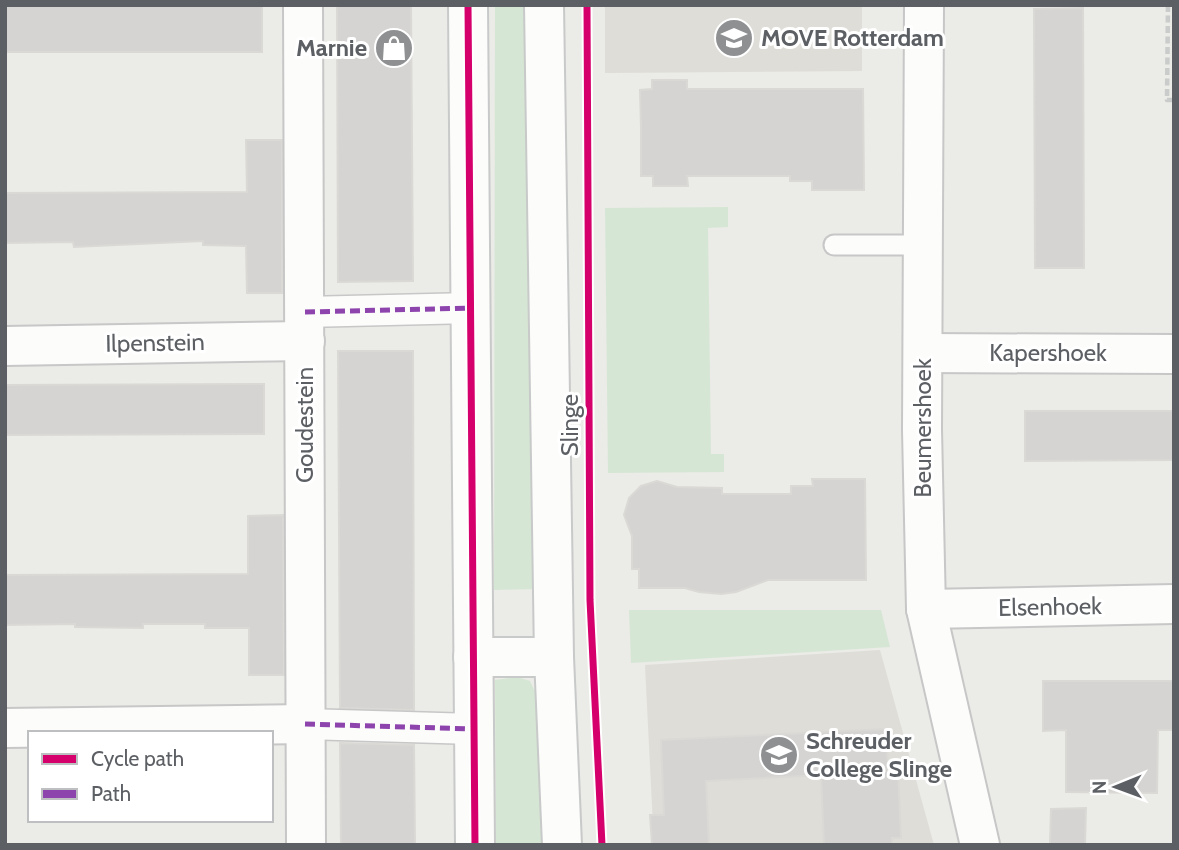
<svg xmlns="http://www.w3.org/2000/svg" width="1179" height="850" font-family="Cabin,sans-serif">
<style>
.education{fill:#deddd7}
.green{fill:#d6e6d4}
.building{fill:#d5d4d2;stroke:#dad9d6;stroke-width:2}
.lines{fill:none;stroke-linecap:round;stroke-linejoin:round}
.service-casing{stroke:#c7c7c7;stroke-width:23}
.pedestrian-casing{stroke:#c7c7c7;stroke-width:33}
.minor-casing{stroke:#c7c7c7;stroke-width:42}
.secondary-casing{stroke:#c8c9c9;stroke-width:42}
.path{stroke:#c9ccca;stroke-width:4.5;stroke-dasharray:7 3.5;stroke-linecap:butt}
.service{stroke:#fcfcfb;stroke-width:19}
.pedestrian{stroke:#fcfcfb;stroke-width:30}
.minor{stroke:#fcfcfb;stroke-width:38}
.secondary{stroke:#fcfcfb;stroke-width:38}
.quiet{stroke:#8e44ad;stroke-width:5;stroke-dasharray:10 5;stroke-linecap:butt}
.cycleway-casing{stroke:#fff;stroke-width:11}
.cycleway{stroke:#d6006c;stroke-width:7}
.labels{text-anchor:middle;stroke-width:6;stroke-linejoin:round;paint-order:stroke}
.poi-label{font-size:24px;font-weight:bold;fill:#5c5f63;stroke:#fff;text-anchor:start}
.street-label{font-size:24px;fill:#5c5f63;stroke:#fff}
</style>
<rect width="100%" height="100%" fill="#ebebe7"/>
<g class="education">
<polygon points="605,5 862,5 862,71 605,73"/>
<polygon points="880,650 934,845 654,845 645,665"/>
</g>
<g class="green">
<polygon points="495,5 533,5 535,589 494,590"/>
<polygon points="728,207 728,227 708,228 711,454 724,454 724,472 608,473 605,208"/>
<polygon points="629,610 881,610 890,647 631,663"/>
<polygon points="517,677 530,681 538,698 545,845 496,845 495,680"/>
</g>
<g class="building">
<rect x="5" y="5" width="257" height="47"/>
<polygon points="337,5 411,5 413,281 338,282"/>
<polygon points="1083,8 1084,268 1035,268 1034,9"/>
<polygon points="652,80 687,80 687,89 863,89 864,190 812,190 812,181 790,181 790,176 687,176 688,186 653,186 653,176 641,176 641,127 640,90 652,89"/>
<polygon points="246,140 282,140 282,293 247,293 246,246 203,245 203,241 74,247 73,242 5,243 5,193 247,192"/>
<polygon points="338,351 413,351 414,710 340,708"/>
<polygon points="264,384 264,434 5,435 5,385"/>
<polygon points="1025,411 1174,411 1174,460 1025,461"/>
<polygon points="812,479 865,479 866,580 768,580 736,592 721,594 699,592 685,588 639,588 639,569 632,569 632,536 624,515 629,498 641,486 657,481 677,487 722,488 722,494 791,494 791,486 813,486"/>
<polygon points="283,515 284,675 249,675 249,628 205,628 205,624 143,624 143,628 75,627 75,624 5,625 5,575 248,574 248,516"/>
<polygon points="1043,681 1174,681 1174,730 1158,730 1157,793 1066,792 1066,730 1043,731"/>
<polygon points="886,729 888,770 898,769 901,838 892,838 892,845 824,845 821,775 706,781 709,845 652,845 650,815 664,815 661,740"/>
<polygon points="340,743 414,745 415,845 341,845"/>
<polygon points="1086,808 1085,845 1050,845 1051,809"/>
</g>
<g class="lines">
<defs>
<polyline id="service" points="834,245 923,245"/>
<g id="pedestrian">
<polyline points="305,312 472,308"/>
<polyline points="305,724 474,729"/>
</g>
<g id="minor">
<polyline points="303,5 306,845"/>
<polyline points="924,5 922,430 926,609 980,845"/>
<polyline points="5,346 305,341"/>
<polyline points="923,353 1174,354"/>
<polyline points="926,609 1174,604"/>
<polyline points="5,728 305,724"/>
</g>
<g id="secondary">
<polyline points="468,5 475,845"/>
<polyline points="544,5 554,657 562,845"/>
<polyline points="473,657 554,657"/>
</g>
</defs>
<use href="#service" class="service-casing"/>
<use href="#pedestrian" class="pedestrian-casing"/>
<use href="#minor" class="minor-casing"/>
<use href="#secondary" class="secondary-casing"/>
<polyline class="path" points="1168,5 1167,100 1174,100"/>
<use href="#service" class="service"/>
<use href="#pedestrian" class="pedestrian"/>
<use href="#minor" class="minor"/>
<use href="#secondary" class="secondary"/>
<g class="quiet">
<polyline points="305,312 472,308"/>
<polyline points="305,724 474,729"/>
</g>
<defs>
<g id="cycleway">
<polyline points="468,5 475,845"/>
<polyline points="587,5 590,600 602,845"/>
</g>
</defs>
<use href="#cycleway" class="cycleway-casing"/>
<use href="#cycleway" class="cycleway"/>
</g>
<defs>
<symbol id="school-disc" viewBox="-11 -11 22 22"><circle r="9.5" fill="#8e9091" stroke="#fff"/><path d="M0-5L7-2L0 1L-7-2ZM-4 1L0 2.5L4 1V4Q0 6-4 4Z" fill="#fff"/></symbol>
<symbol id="shop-disc" viewBox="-11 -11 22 22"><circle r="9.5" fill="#8e9091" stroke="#fff"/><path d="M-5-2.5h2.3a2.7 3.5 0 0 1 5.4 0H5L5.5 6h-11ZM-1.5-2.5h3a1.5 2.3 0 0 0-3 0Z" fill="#fff"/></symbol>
</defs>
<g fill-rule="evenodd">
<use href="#school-disc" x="712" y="16" width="44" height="44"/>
<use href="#shop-disc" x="372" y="26" width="44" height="44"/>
<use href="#school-disc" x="757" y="733" width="44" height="44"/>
</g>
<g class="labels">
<g class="poi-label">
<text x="761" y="46">MOVE Rotterdam</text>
<text x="367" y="56" text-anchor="end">Marnie</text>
<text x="806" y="749">Schreuder<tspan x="806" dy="28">College Slinge</tspan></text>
</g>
<g class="street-label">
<text transform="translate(155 343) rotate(-1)" y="8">Ilpenstein</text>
<text x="1048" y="361">Kapershoek</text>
<text transform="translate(305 425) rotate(-90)" y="8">Goudestein</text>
<text transform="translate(570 425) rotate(-90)" y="8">Slinge</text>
<text transform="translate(923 428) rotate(-90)" y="8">Beumershoek</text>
<text transform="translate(1050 607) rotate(-1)" y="8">Elsenhoek</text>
</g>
</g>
<rect width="1179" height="850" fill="none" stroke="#5c5f63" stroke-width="14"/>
<rect x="28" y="731" width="245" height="91" fill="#ffffff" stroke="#bebfc1" stroke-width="2"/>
<rect x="42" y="754" width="35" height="10" fill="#d6006c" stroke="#bebfc1" stroke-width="2"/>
<text x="91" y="766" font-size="21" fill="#5c5f63">Cycle path</text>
<rect x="42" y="789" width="35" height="10" fill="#8e44ad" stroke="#bebfc1" stroke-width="2"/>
<text x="91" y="801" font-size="21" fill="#5c5f63">Path</text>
<g transform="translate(1116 787) rotate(269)" stroke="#ffffff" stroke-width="5" paint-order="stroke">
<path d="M0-5L12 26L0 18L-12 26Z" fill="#5c5f63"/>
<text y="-10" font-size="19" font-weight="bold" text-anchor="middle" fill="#5c5f63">N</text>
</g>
</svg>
